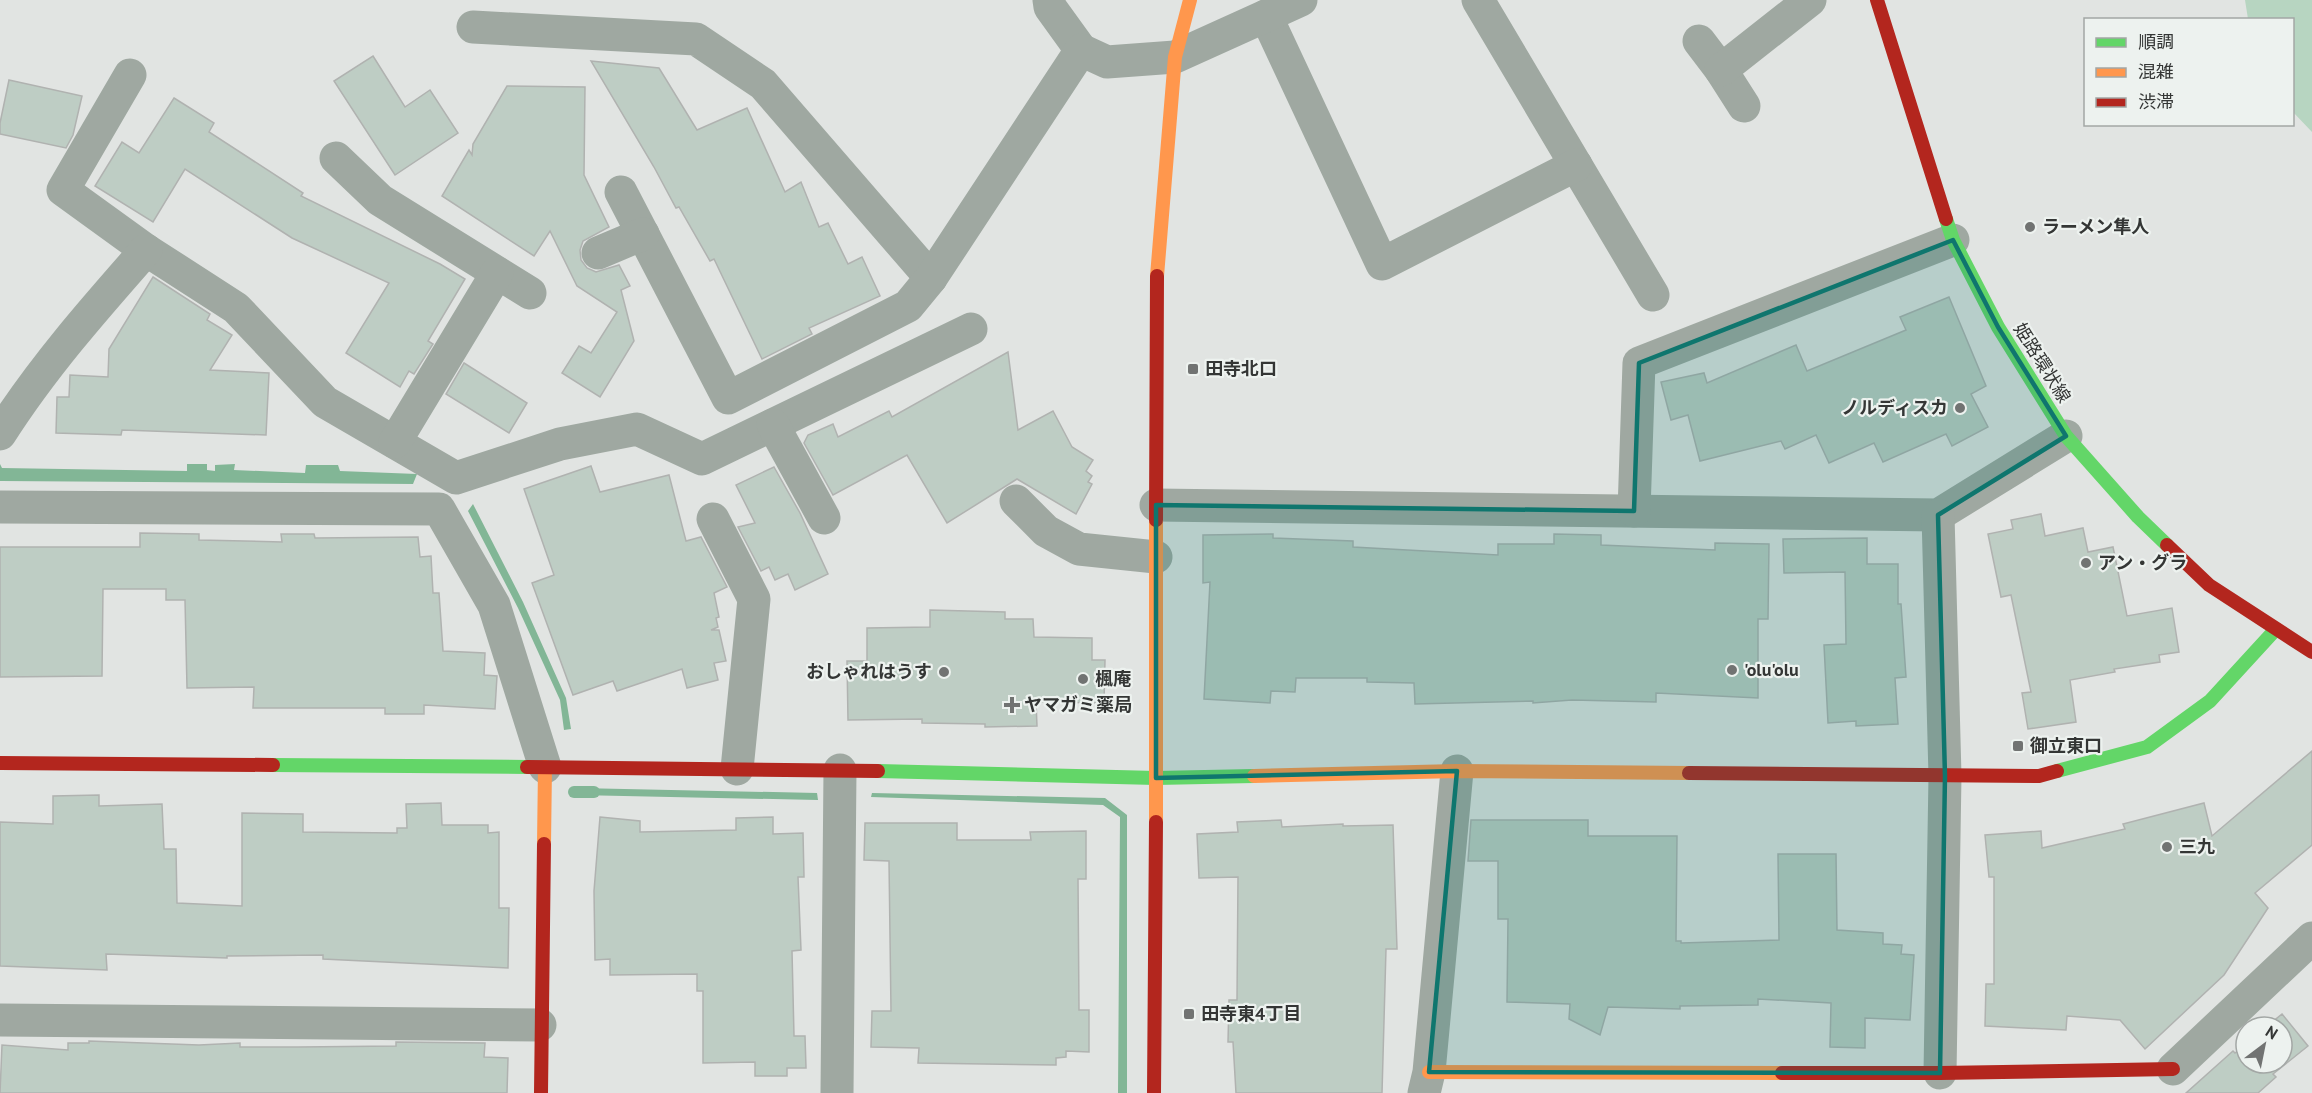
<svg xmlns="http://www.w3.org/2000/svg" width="2312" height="1093" font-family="'PT Sans','Noto Sans JP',sans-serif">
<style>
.green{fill:#b7d5c1}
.water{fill:#82b696}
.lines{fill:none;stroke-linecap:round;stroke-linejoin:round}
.stream{stroke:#82b696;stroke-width:12}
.building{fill:#becdc4;stroke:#b0b2b0;stroke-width:1.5}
.street{stroke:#9fa8a1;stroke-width:33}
.fast{stroke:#63d668;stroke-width:14}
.slow{stroke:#ff974d;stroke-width:14}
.jam{stroke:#b3261e;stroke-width:14}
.marked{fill:#0f766e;fill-opacity:0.2;stroke:#0f766e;stroke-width:4.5;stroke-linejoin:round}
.poi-dot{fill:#717372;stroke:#edf2ef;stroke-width:2}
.labels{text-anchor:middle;stroke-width:4.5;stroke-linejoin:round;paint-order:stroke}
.poi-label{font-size:18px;font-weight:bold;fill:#343635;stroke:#edf2ef;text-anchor:start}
.street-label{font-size:18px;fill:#343635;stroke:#edf2ef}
</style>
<rect width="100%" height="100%" fill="#e1e4e2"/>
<polygon class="green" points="2245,0 2312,0 2312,132 2293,112 2292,20 2248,19"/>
<g class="water">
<polygon points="0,464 2,468 187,471 187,464 207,464 207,470 215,471 215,465 235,464 234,470 305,473 306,465 338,465 340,471 417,474 413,484 0,481"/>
<polygon points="473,504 523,602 566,698 571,729 564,730 560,700 518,608 468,511"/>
<polygon points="578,788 817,793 818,800 577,795"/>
<polygon points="872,793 1105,798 1127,815 1127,1093 1118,1093 1120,817 1103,805 871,797"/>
</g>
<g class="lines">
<polyline class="stream" points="574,792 594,792"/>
</g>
<g class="building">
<polygon points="373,56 405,107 430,90 458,133 395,175 334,81"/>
<polygon points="591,61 659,68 697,130 747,108 785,192 801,182 819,227 828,223 848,264 862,257 880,296 809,328 812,334 762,359 714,259 710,261 679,207 676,208 654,167"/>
<polygon points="9,80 82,96 73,135 66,148 0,134 0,123"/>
<polygon points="507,86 585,87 584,175 609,227 583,241 580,250 581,260 587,268 596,272 619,265 630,286 621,290 634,341 600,397 562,373 579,346 591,353 617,312 577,286 550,231 534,256 442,196 469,150 472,155 473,144"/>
<polygon points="174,98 214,123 209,132 303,193 301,196 440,264 465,279 428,341 433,344 414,374 409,371 400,387 346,353 389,283 292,238 185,169 153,222 95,186 122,142 139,153"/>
<polygon points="153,277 210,314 207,320 232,335 210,370 269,373 266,435 122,430 121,435 56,433 57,397 69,397 70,375 108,377 109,349"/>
<polygon points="1949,297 1986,386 1971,394 1988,427 1952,446 1946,434 1883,462 1874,443 1829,463 1816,435 1785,449 1781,441 1700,461 1688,415 1671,420 1661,382 1704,373 1707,383 1796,345 1807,371 1906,330 1900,317"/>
<polygon points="1008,352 1018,430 1053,411 1072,447 1093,460 1086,471 1092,476 1088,482 1092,484 1076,514 1017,479 947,523 907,455 833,495 804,443 808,435 833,424 838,437 889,411 892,417"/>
<polygon points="464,363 527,403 509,433 446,394"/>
<polygon points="591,466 600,492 669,475 686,541 701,537 727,587 714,593 719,617 716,618 718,627 711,630 719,630 726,661 714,663 718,680 687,688 682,669 617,691 613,681 573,695 532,583 554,575 524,489"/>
<polygon points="774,467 800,513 828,574 795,590 788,574 775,580 769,567 761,571 738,527 755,523 736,485"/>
<polygon points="2041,514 2045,536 2083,528 2088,552 2113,547 2127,616 2172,608 2179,652 2159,655 2160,662 2114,669 2115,672 2070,680 2076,722 2028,729 2022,693 2031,692 2011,595 2001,597 1988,534 2013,529 2011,520"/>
<polygon points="140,533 199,534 199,540 282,542 281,534 314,534 315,538 418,537 420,557 431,556 433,593 439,593 443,651 485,653 484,675 497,676 495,709 424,705 424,714 385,714 385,708 253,708 254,687 187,688 185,600 166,600 166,589 103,589 102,676 0,677 0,547 140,547"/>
<polygon points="1273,534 1273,538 1353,541 1353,547 1498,555 1498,544 1554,544 1554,534 1601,535 1601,545 1715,550 1715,543 1769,544 1768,619 1758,619 1758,698 1656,693 1656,702 1572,700 1533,703 1533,701 1415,704 1414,683 1367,682 1367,678 1296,678 1295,692 1271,691 1270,703 1204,699 1210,582 1203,583 1203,535"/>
<polygon points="1867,538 1867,564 1898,564 1898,604 1901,604 1906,677 1895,678 1898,724 1856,726 1856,721 1828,723 1824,645 1846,644 1845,572 1784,573 1783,539"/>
<polygon points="930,610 1005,612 1005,619 1033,619 1034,637 1092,638 1092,660 1105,660 1104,703 1036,702 1037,726 985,727 985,724 922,723 922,719 848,720 847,661 867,661 867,628 930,627"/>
<polygon points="2312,751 2312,845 2255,893 2268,908 2224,975 2145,1049 2120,1020 2067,1016 2066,1030 1985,1026 1986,984 1994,984 1994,877 1989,877 1985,835 2041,831 2042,848 2125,829 2123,824 2204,803 2212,836"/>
<polygon points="99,795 99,806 162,804 164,849 176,849 177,903 242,906 242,813 303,814 303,832 397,833 397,828 407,828 406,804 441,803 442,825 488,825 488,833 499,832 499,908 509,908 508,968 323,959 323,955 227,956 227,958 106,954 107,970 0,966 0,822 53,824 53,796"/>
<polygon points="600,817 640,821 640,832 736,830 736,818 773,817 773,834 803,833 804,877 798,877 801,950 792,951 794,1036 805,1036 806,1068 787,1068 787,1076 755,1076 755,1062 703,1063 703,991 697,991 697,974 610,975 610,959 595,960 594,891"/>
<polygon points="1281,820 1282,827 1343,824 1343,826 1393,825 1397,949 1386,949 1382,1093 1236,1093 1233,1042 1228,1042 1229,1000 1237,1000 1238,877 1199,878 1197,834 1238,832 1237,822"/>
<polygon points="1471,820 1588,820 1588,836 1677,836 1676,941 1681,941 1681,943 1779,940 1778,854 1836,854 1837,930 1883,933 1883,944 1902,945 1901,954 1914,955 1910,1020 1865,1018 1865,1048 1830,1047 1831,1003 1758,999 1758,1005 1680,1006 1680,1009 1608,1007 1600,1035 1569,1019 1570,1004 1507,1002 1508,919 1498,919 1498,861 1468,861"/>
<polygon points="865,823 957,823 957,840 1031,840 1030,832 1086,831 1086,879 1078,879 1079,1010 1089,1010 1089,1052 1066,1051 1066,1057 1056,1058 1056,1065 918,1063 919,1048 871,1047 872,1011 891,1011 889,861 864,860"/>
<polygon points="2282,1014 2308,1046 2273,1074 2276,1077 2258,1093 2186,1093 2233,1051 2235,1053 2246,1044 2246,1063 2282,1063 2282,1027 2266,1027"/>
<polygon points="89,1041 199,1045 240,1043 240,1047 298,1047 396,1046 396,1042 485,1043 484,1057 508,1058 507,1093 0,1093 2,1045 68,1050 68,1043 89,1043"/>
</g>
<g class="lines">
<g class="street">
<polyline points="1049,0 1050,7 1081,50"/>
<polyline points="1478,0 1653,295"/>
<polyline points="1266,16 1382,264 1576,165"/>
<polyline points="473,27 696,39 763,84 931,278"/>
<polyline points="1699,41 1721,70 1744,106"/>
<polyline points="1721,70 1810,0"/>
<polyline points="130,75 63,190 146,250 236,308 325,402 456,478 560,444 637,429 702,459 971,329"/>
<polyline points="336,158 380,200 530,293"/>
<polyline points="621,192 728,398 908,306 931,278 1081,50 1107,62 1175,57 1301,0"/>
<polyline points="598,253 643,234"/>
<polyline points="773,425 824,518"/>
<path d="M0,434C42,368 94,309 146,250"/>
<polyline points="395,442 497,273"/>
<polyline points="1016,501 1046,531 1079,549 1156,557"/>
<polyline points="1156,505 1938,515 2066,436"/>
<polyline points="0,507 439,509 494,605 545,767"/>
<polyline points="1634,511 1639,363 1953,240"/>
<polyline points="1938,515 1945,776 1940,1073"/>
<polyline points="713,519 754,599 737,769"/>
<polyline points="0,1020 540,1025"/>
<polyline points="2173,1069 2312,938"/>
<polyline points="837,1093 840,770"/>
<polyline points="1424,1093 1429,1072 1457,771"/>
</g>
<g class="fast">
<polyline points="1946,219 1953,240 1998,327 2066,436 2138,517 2167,545"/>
<polyline points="273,765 527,767"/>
<polyline points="878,771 1156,778 1254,776"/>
<polyline points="2057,771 2147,747 2210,701 2276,629"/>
</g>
<g class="slow">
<polyline points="1157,276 1175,57 1190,0"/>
<polyline points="1254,776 1457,771 1689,773"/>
<polyline points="1156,822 1156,520"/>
<polyline points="544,844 545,767"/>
<polyline points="1429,1072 1782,1073"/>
</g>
<g class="jam">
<polyline points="1877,0 1946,219"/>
<polyline points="1156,520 1157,276"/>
<polyline points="2167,545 2209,585 2312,652"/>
<polyline points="0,763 273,765"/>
<polyline points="527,767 878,771"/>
<polyline points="1689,773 2039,776 2057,771"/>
<polyline points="1782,1073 1940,1073 2173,1069"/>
<polyline points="541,1093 544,844"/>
<polyline points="1154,1093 1156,822"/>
</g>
</g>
<path class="marked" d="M1953,240L1998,327L2066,436L1938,515L1945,776L1940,1073L1429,1072L1457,771L1156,778V505L1634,511L1639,363Z"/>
<g class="poi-dot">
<circle cx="2030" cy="227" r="6"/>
<rect x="1187" y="363" width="12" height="12" rx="3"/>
<circle cx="1960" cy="408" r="6"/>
<circle cx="2086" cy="563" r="6"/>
<circle cx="1732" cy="670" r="6"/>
<circle cx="944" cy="672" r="6"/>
<circle cx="1083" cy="679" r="6"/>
<path d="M1009 696h6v6h6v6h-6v6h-6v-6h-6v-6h6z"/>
<rect x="2012" y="740" width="12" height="12" rx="3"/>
<circle cx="2167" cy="847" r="6"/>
<rect x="1183" y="1008" width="12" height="12" rx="3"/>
</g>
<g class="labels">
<g class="poi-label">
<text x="2042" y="233">ラーメン隼人</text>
<text x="1205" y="375">田寺北口</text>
<text x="1948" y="414" text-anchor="end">ノルディスカ</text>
<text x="2098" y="569">アン・グラ</text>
<text x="1744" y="676">'olu'olu</text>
<text x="932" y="678" text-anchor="end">おしゃれはうす</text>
<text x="1095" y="685">楓庵</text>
<text x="1024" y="711">ヤマガミ薬局</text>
<text x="2030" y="752">御立東口</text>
<text x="2179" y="853">三九</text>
<text x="1201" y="1020">田寺東4丁目</text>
</g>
<g class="street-label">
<text transform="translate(2042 363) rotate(58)" y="6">姫路環状線</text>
</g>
</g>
<rect x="2084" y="18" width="210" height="108" fill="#edf2ef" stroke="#a3a7a5" stroke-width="1.5"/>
<rect x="2096" y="38" width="30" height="9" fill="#63d668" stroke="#a3a7a5" stroke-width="1.5"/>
<text x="2138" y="48" font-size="18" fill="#343635">順調</text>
<rect x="2096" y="68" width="30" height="9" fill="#ff974d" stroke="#a3a7a5" stroke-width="1.5"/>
<text x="2138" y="78" font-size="18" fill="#343635">混雑</text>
<rect x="2096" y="98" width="30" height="9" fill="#b3261e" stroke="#a3a7a5" stroke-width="1.5"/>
<text x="2138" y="108" font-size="18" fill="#343635">渋滞</text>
<g transform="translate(2264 1045) rotate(32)"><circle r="28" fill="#edf2ef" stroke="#a3a7a5" stroke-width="1.5"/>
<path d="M0-4.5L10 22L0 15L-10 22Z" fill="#717372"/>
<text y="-9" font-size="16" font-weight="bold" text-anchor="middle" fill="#343635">N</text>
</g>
</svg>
